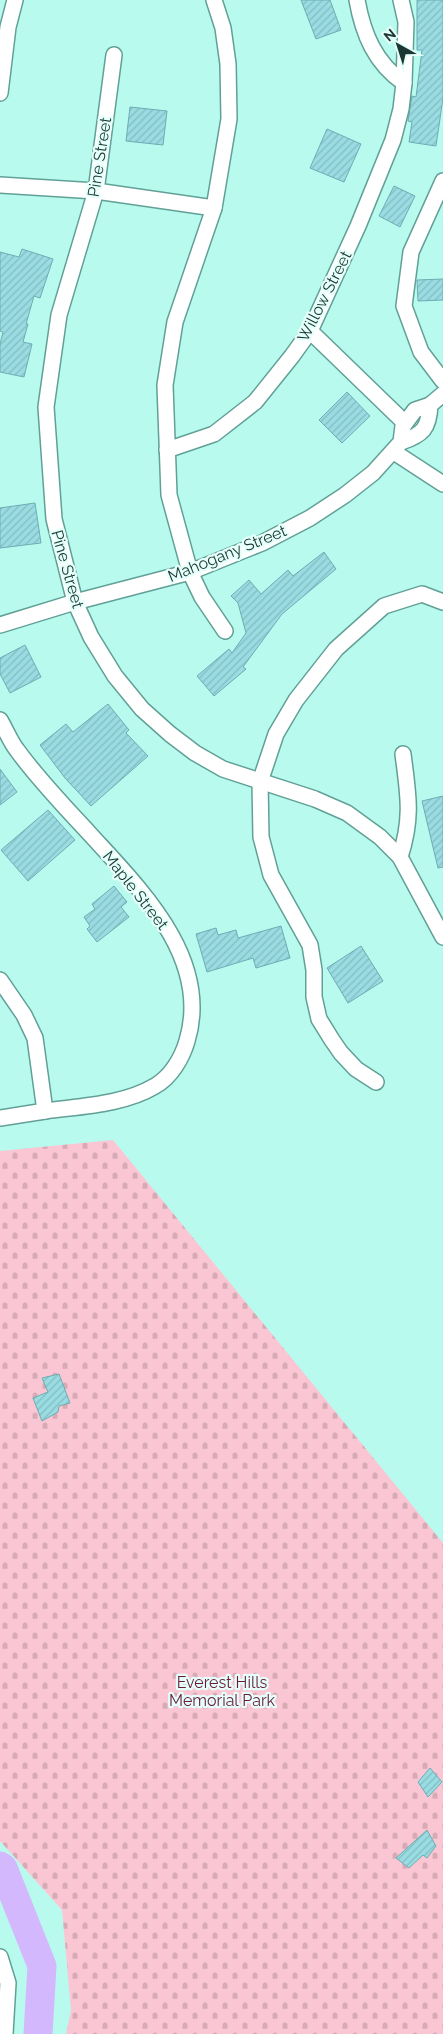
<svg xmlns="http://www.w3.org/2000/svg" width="443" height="2034" font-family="Raleway,sans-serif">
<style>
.cemetery{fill:url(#cemetery-stones)}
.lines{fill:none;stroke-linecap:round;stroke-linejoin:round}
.river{stroke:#d4b8fd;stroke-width:29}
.building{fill:url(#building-hatch);stroke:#6cadb3}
.minor-casing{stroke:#61a096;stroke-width:18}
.minor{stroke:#fff;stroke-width:15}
.labels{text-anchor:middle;stroke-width:4.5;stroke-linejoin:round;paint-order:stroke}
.street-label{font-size:16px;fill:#1c3733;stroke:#e5fffa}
.park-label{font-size:16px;fill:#6c1a38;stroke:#e5fffa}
</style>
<defs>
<pattern id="cemetery-stones" width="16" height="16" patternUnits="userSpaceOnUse" patternTransform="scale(1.25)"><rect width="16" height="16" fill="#fbc6d3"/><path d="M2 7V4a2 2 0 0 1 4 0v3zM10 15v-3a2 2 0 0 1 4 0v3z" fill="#d7abb6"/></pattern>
<pattern id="building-hatch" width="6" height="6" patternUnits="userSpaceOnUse" patternTransform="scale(1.25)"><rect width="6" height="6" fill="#99dce2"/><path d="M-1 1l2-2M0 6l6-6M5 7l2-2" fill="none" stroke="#83bdc2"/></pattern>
</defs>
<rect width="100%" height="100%" fill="#b9faef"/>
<polygon class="cemetery" points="113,1140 443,1543 443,2034 66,2034 71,2010 62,1910 0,1841 0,1151"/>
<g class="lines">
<polyline class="river" points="0,1866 3,1868 42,1966 38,2034"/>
</g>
<g class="building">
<polygon points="301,0 330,0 341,30 316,39"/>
<polygon points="417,0 443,0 443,98 436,146 409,142 412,122 408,121 412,96 416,97 422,50 417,50"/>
<polygon points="130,107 167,111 163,145 126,141"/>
<polygon points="327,129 361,144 344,182 310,168"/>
<polygon points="394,186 415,196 400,227 379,216"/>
<polygon points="22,249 53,259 40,298 34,296 26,324 28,324 23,342 32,344 24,377 0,372 0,344 3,332 0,331 0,252 19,257"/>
<polygon points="443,279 443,300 418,301 417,280"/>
<polygon points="347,392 370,416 342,443 319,420"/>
<polygon points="35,503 41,543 0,548 0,508"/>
<polygon points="324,552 336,569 282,614 243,667 246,669 214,696 197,676 229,649 232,653 246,633 238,603 231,596 249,580 261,594 288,570 293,576"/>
<polygon points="25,645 41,677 10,693 0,674 0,658"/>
<polygon points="108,704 129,730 126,733 148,756 91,806 65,778 40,745 66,724 73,732"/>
<polygon points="0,769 17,792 0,805"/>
<polygon points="443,796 443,867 438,868 422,801"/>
<polygon points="48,810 75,840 28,881 1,850"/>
<polygon points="114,886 127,902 121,907 129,917 97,942 87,929 90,926 84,917 95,909 92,904"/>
<polygon points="281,926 290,958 256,968 253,958 207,972 196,934 216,928 218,935 236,930 238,938"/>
<polygon points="361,946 383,981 348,1003 327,968"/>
<polygon points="59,1374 70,1403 59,1406 58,1412 42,1421 33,1398 48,1392 42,1378"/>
<polygon points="430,1768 442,1782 428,1797 418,1782"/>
<polygon points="427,1830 436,1846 427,1858 423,1855 409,1868 396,1858"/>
</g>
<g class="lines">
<defs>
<g id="minor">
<polyline points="214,0 223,28 228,64 229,119 214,208 175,322 165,385 169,495 190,572 202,597 225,631"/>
<path d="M357,0C363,34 375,63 404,83"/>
<polyline points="114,55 96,191 59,315 46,407 54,519 75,602 91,637 115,676 142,709 170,734 195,753 223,769 315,799 347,813 380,837 400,857 443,937"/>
<polyline points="0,93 8,27 15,0"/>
<polyline points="443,181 411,252 404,306 421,352 443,381"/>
<polyline points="0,185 96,191 214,208"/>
<polyline points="310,331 405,423"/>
<path d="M401,442C423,435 429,428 430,405"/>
<polyline points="167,450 214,434 255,402 292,356 310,331 358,226 393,140 401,109 404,83 406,22 401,0"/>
<polyline points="394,452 443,484"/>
<polyline points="0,625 75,602 190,572 262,543 310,518 345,495 373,473 401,442 403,426 415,410 430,405 443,394"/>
<path d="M0,720C6,730 10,741 17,750C38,779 64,806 89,833C139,888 212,958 187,1041C182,1058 171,1077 155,1086C123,1105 81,1106 45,1111"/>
<path d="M400,857C413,817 408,794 403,754"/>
<polyline points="0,980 24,1015 35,1038 45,1111 0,1118"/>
<polyline points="376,1082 356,1069 341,1053 332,1040 319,1019 314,997 314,970 310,945 271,875 261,837 260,782 276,734 296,700 336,649 384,606 422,594 443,602"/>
<polyline points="0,1957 8,1983 5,2034"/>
</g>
</defs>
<use href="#minor" class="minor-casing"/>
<use href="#minor" class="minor"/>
</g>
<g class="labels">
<g class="street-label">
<text transform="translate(99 157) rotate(-81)" y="6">Pine Street</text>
<text transform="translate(324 296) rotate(-63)" y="6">Willow Street</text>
<text transform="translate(227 553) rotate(-22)" y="6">Mahogany Street</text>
<text transform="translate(68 569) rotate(74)" y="6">Pine Street</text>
<text transform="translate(136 890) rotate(52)" y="6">Maple Street</text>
</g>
<g class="park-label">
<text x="222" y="1688">Everest Hills<tspan x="222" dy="18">Memorial Park</tspan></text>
</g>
</g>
<g transform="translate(398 45) rotate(321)" stroke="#e5fffa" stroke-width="4" paint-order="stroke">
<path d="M0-4L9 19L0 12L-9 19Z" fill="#1c3733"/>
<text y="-8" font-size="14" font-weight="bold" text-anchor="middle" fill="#1c3733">N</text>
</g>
</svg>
